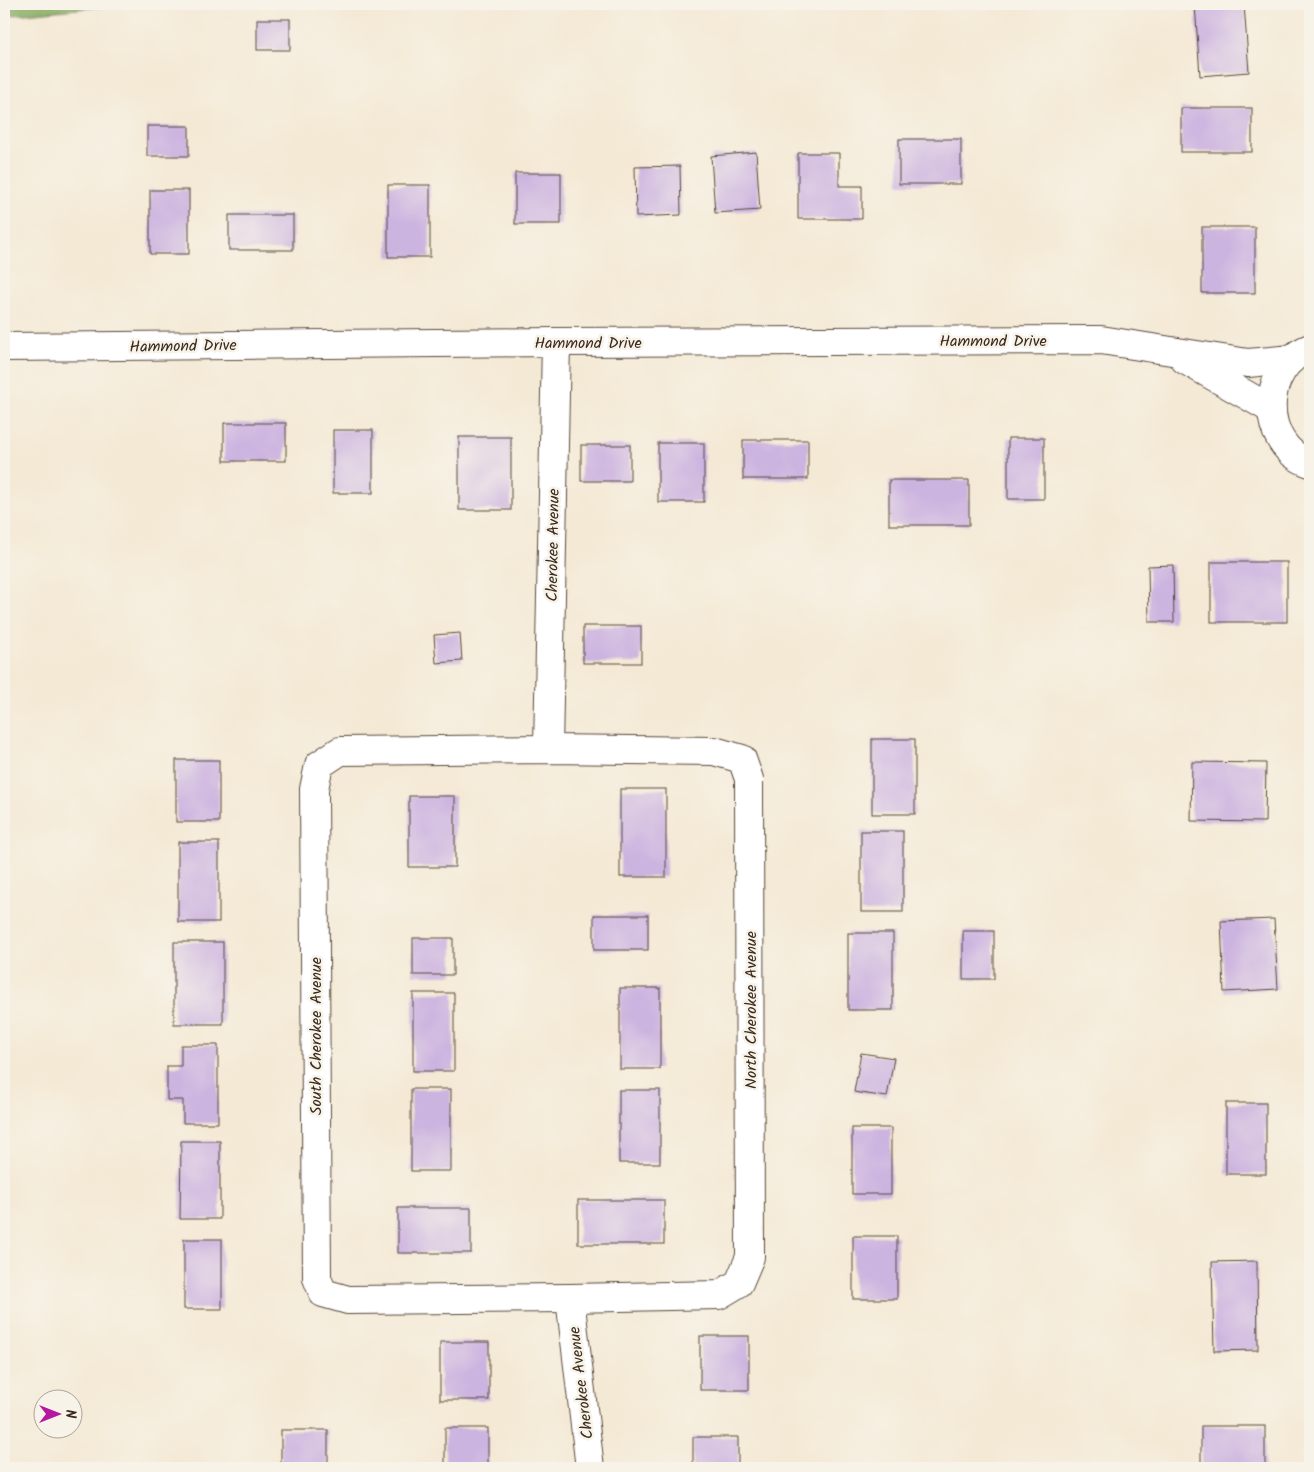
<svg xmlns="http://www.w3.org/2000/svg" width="1314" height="1472" font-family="Kalam,sans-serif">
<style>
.forest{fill:#86ab60;stroke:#606a3f}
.building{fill:#ccb4e0}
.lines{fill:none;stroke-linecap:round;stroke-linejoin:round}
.minor-casing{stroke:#574739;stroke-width:30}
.minor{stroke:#fff;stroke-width:28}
.labels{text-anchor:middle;stroke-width:5;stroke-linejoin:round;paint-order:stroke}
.street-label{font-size:16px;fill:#3b2a1e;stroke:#f7f3e8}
</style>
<rect width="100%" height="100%" fill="#f7f3e8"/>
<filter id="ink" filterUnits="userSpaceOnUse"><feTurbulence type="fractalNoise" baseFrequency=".02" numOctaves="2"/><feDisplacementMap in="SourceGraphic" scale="10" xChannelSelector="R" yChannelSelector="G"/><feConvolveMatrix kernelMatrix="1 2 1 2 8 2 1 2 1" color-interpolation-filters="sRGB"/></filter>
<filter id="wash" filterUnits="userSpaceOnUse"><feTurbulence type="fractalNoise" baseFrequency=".0096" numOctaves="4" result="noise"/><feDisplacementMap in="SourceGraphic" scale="20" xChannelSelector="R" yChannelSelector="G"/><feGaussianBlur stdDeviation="1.12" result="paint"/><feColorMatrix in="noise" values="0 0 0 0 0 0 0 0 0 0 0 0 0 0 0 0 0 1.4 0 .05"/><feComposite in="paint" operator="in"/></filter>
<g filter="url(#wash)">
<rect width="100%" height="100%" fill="#f4e9d5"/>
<polygon class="forest" points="4,4 131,4 4,16"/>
<g id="blocks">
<g class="building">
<polygon points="1195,4 1244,4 1249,72 1200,76"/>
<rect x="257" y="19" width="33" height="31"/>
<rect x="1181" y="108" width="71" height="44"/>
<rect x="147" y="126" width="42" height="30"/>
<rect x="899" y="139" width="62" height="45"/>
<polygon points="756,152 760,210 715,213 711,156"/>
<polygon points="798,153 839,153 839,186 862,186 862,219 798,219"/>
<polygon points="680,166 681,215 636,217 635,167"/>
<rect x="515" y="173" width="46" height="51"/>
<rect x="388" y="185" width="42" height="72"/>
<rect x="150" y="190" width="39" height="64"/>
<rect x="229" y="215" width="64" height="35"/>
<rect x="1202" y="227" width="53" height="66"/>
<rect x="224" y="423" width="62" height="38"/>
<rect x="333" y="430" width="40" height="63"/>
<rect x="459" y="437" width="52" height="73"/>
<rect x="1008" y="438" width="36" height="61"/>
<rect x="743" y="440" width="65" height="39"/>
<rect x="658" y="443" width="46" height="59"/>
<rect x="581" y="445" width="49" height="36"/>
<rect x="889" y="480" width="80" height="45"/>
<rect x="1211" y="562" width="76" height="60"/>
<polygon points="1173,565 1174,622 1149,622 1148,566"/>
<rect x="583" y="626" width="58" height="37"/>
<polygon points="460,633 462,661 436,663 434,635"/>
<rect x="872" y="739" width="43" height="75"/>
<rect x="176" y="760" width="43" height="62"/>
<polygon points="1192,762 1266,763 1265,822 1191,821"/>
<rect x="620" y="789" width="46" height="88"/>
<rect x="409" y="796" width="46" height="71"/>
<rect x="861" y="831" width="42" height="81"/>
<rect x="178" y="842" width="41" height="80"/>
<rect x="594" y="915" width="54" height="35"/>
<polygon points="1274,919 1278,989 1224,992 1221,921"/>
<rect x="963" y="931" width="31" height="48"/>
<rect x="848" y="933" width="45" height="77"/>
<rect x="413" y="938" width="40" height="37"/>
<rect x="174" y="942" width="49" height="82"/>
<rect x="620" y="988" width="40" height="81"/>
<rect x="413" y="993" width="41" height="78"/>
<polygon points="181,1045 218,1045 218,1123 183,1123 183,1100 167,1100 167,1066 181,1066"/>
<polygon points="861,1053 894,1058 887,1097 854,1092"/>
<rect x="411" y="1089" width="40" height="82"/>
<rect x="619" y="1090" width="41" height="73"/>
<rect x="1226" y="1103" width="40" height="71"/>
<rect x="852" y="1128" width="39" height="66"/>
<polygon points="181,1141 220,1141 220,1219 180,1219"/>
<rect x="578" y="1200" width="86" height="44"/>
<rect x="398" y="1208" width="73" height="45"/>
<rect x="853" y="1236" width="44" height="63"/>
<rect x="184" y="1239" width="38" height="70"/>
<polygon points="1257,1261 1258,1350 1214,1351 1212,1262"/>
<rect x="700" y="1336" width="49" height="54"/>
<rect x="440" y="1342" width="49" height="58"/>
<rect x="1201" y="1426" width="64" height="42"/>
<rect x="445" y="1428" width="43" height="40"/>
<rect x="281" y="1430" width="47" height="38"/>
<rect x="693" y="1437" width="45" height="31"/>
</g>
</g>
</g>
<g filter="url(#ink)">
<use href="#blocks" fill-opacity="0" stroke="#574739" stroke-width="1"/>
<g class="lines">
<defs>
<g id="minor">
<polyline points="4,347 556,342 1101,340 1248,363 1292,359"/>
<path d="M1310,348C1259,367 1259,446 1310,463"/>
<polyline points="1185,360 1271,409"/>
<polygon points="548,749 714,751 742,759 749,779 750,1257 739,1283 719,1295 570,1298 348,1300 323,1293 317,1278 314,789 319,765 340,751"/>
<polyline points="548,749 556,342"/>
<polyline points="570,1298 590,1468"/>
</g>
</defs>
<use href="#minor" class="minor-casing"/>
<use href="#minor" class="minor"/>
</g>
</g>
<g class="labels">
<g class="street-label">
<text x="993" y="346">Hammond Drive</text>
<text x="588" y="348">Hammond Drive</text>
<text transform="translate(183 345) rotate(-1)" y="6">Hammond Drive</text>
<text transform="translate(552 545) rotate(-89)" y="6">Cherokee Avenue</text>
<text transform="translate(750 1010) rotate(-90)" y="6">North Cherokee Avenue</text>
<text transform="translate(315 1036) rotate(-90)" y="6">South Cherokee Avenue</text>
<text transform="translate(580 1383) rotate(-97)" y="6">Cherokee Avenue</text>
</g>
</g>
<rect width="1314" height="1472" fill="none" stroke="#f7f3e8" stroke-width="20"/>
<g transform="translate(58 1414) rotate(90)"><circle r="24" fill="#f7f3e8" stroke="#aca397"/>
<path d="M0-4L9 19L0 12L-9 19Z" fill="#b5179e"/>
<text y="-8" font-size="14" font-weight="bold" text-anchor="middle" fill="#3b2a1e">N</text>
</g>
</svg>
